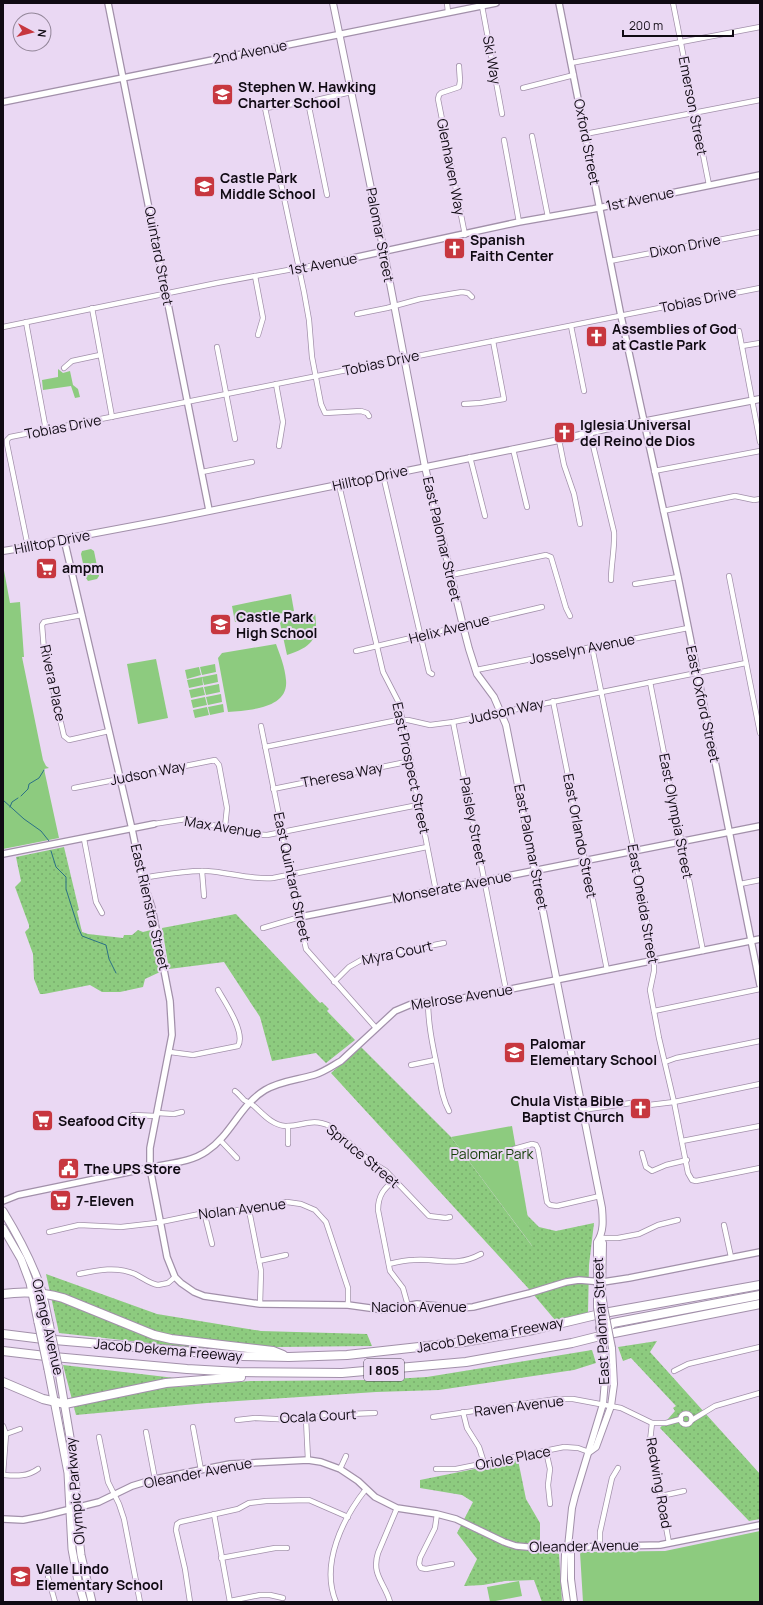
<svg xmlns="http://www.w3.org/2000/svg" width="763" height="1605" font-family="Manrope,sans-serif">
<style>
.grass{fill:url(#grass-dots)}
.park{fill:#8dcb7f}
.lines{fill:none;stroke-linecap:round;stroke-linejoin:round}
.stream{stroke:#2b7086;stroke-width:1}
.minor-casing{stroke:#a290aa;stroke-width:6}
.tertiary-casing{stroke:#a290aa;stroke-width:8}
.secondary-casing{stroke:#a290aa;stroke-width:8}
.primary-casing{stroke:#a290aa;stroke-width:9}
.motorway-casing{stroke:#a290aa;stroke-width:10}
.minor{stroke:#fff;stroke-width:4.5}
.tertiary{stroke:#fff;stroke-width:5.5}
.secondary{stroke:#fff;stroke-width:6}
.primary{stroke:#fff;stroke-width:7}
.motorway{stroke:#fff;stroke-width:8}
.secondary-bridge-casing{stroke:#a290aa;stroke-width:8;stroke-linecap:butt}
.primary-bridge-casing{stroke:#a290aa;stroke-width:9;stroke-linecap:butt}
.secondary-bridge{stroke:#fff;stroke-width:6}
.primary-bridge{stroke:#fff;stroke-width:7}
.labels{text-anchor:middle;stroke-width:4;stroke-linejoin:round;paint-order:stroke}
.shield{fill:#ead8f3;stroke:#514856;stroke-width:1}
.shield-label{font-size:13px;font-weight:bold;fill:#100a13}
.street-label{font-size:14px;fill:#100a13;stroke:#ead8f3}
.poi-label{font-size:14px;font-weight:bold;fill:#100a13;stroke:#ead8f3;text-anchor:start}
.park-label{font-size:14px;fill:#153f09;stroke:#ead8f3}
</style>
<defs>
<pattern id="grass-dots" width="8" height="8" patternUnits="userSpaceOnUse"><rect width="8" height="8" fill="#8dcb7f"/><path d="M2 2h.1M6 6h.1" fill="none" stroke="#79ad6d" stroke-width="1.8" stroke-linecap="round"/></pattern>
</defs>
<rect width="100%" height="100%" fill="#ead8f3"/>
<g class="grass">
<polygon points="64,847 79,910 77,911 82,932 88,934 123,938 124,935 132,935 138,930 143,932 151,930 160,972 145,979 143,987 120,992 102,992 90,985 44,994 40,994 34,979 33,954 25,932 29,928 29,925 15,887 21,881 16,857"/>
<polygon points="236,914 320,1003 322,1002 329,1009 327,1011 355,1040 326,1063 316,1053 272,1061 260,1017 224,962 169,969 162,928"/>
<polygon points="361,1047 451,1137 532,1246 527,1215 539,1227 556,1231 594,1223 589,1265 588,1313 555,1320 528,1288 331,1073"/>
<polygon points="46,1274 157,1314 261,1331 367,1334 372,1346 194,1348 59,1333"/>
<polygon points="657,1341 650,1352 760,1474 760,1519 749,1521 660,1428 675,1411 673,1408 676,1406 631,1358 623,1361 618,1347"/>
<polygon points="592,1350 596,1363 574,1370 439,1390 376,1392 207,1403 76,1415 63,1365 175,1378 178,1387 250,1381 376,1380 427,1377"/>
<polygon points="518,1460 526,1499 540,1523 540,1543 559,1554 562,1602 542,1602 534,1580 505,1581 483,1585 464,1586 477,1559 457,1533 473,1502 462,1495 420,1488 420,1480"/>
</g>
<g class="park">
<polygon points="58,369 63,373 70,371 73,385 78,389 80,397 75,398 71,386 43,390 42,380 58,377"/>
<polygon points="91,549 94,551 99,576 97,579 88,581 86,578 81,554 82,551"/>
<polygon points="3,565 10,603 20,602 24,657 22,657 43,760 46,766 49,768 44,769 59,838 3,849"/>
<polygon points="291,594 294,611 235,622 232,606"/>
<path d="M315,613C319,640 311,647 287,655L280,623L283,619Z"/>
<path d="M276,644C280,655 285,667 286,680C289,709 248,710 228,712L218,658L222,653Z"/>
<polygon points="156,659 168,718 138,724 127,664"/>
<polygon points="215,664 216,672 202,675 200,667"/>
<polygon points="199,667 201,675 187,679 185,670"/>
<polygon points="217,674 218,682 204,685 202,677"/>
<polygon points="202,677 203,685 189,688 187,680"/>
<polygon points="219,684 220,692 206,695 204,687"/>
<polygon points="203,687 205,695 191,698 189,690"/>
<polygon points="221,694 222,702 208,705 206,697"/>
<polygon points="205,697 207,705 193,708 191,700"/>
<polygon points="223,704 224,712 210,715 208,707"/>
<polygon points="207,707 209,715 195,718 193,710"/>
<polygon points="512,1126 533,1247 451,1137"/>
<polygon points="760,1531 760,1602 583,1602 580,1552 665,1551"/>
<polygon points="519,1581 522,1596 490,1602 487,1587"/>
</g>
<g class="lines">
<g class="stream">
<polyline points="21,796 28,789 29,784 39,778 44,770"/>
<polyline points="3,800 24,819 41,831 49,841"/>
<polyline points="10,807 12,802 18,798"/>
<polyline points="51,851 56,867 66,877 66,889 78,927 82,936 106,945 109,959 116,973"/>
</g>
<defs>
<g id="minor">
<polyline points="447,3 448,12"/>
<polyline points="673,3 709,185"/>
<polyline points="482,6 502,114"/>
<polyline points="571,63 760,27"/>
<polyline points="459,66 460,81 459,87 441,93 439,95 438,99 465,235"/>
<polyline points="523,88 574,75"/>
<polyline points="351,92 308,102 265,108 304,292 309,320 312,357 321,404 325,413 361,411 367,413 369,416"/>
<polyline points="308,102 327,195"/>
<polyline points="585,134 760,100"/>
<polyline points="532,136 548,217"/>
<polyline points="504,140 519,222"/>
<polyline points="610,261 760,232"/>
<polyline points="255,276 263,318 258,335"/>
<polyline points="92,308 112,417"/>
<polyline points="357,314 387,308 420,299 462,292 468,293 472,297"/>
<polyline points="26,322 46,430"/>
<polyline points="571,326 584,391"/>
<polyline points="3,327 217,283 353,258"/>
<polyline points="739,331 760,442"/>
<polyline points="742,346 760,343"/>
<polyline points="217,347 235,439"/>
<polyline points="64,368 72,361 100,355"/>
<polyline points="276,384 283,422 279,446"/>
<polyline points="464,404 480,403 504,399 493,341"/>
<path d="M590,433L614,532C615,548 611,564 611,580"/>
<polyline points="559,440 564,465 574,494 580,524"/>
<polyline points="513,449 527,507"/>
<polyline points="470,457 485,516"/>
<polyline points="654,471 760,451"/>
<polyline points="202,472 252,462"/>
<polyline points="383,475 429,672 432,674"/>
<polyline points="339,485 383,672 399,703 436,891"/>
<polyline points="663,511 735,496 754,500 760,499"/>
<polyline points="28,547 7,444 7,440 10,437 760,288"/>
<polyline points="451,575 546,555 551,557 566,608 570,616"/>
<polyline points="729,576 760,733"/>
<polyline points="635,584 678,577"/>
<polyline points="82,615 44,622 42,625 44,650 64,736 69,740 109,731"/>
<polyline points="592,647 634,851 654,961 654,971 650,990 659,1038 674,1102 688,1173 692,1180 696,1181 760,1168"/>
<polyline points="356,651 542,607"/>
<polyline points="476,670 688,628"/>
<polyline points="650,682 703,951"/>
<polyline points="553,701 607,970"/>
<polyline points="453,722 506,990"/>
<polyline points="261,726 306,949 376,1028"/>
<polyline points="265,747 398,720 408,720 430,725 453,722 746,663"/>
<polyline points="74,788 215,760 219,765 227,808 225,827"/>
<polyline points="273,789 411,761"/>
<polyline points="154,824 186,819 251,834 267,835 418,805"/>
<polyline points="84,839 96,902 102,913"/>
<polyline points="202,871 204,896"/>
<path d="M142,878C163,875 184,870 206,871C228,872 250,880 273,878L427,847"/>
<polyline points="740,884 760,880"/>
<polyline points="263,928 300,917"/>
<polyline points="334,982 349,967 363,959 444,943"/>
<path d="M428,1001C428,1027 434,1051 439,1076C441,1088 443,1100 449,1111"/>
<polyline points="654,1011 760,989"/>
<path d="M170,1052L193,1055L238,1046C246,1033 225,1002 218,990"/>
<polyline points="665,1062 676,1058 760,1041"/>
<polyline points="411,1065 435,1060"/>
<path d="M235,1091C238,1093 241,1097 244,1100C247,1102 251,1103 254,1106C263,1114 272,1125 285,1126C303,1127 310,1117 330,1126L370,1161L386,1171L429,1216L446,1218L450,1217"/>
<polyline points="582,1110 631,1103 649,1105 674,1102 760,1084"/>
<polyline points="157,1113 174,1114 182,1112"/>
<polyline points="133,1115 156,1116"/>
<polyline points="288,1126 288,1144"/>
<polyline points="220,1140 237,1158"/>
<polyline points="682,1141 760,1126"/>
<polyline points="514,1149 532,1144 536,1145 538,1149 547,1202 550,1205 557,1206 600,1196"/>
<polyline points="642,1153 646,1167 652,1171 666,1165 687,1160"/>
<path d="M394,1180C384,1189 378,1195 378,1210L390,1271L403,1288L408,1306"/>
<polyline points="249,1210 261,1271 260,1304"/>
<polyline points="204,1212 212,1244"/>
<polyline points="724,1225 731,1257"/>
<polyline points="49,1232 79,1225 121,1227 156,1223 219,1210 249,1210 287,1202 301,1204 315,1210 326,1222 348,1288 348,1305"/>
<polyline points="600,1238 618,1238 639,1234 658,1225 678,1220"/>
<polyline points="259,1261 286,1255"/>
<path d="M389,1264C397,1262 406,1260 414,1260C440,1258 455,1268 481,1254"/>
<path d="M79,1274C98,1270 117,1266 135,1274C143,1278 150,1284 158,1285L168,1283L175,1277"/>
<polyline points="674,1371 688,1364 760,1347"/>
<polyline points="463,1412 467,1428 479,1447 484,1463"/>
<circle cx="686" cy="1419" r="5.5"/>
<polyline points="433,1417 557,1399 573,1399 621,1408 652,1423 666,1423 681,1419"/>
<polyline points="306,1419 308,1460"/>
<polyline points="237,1420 255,1418 296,1420 306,1419 324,1415 375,1413"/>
<polyline points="692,1420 715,1406 760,1393"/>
<polyline points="652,1423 650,1441 669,1543"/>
<polyline points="3,1426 6,1434 3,1474"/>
<polyline points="193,1427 201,1470"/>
<polyline points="146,1432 155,1479"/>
<polyline points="6,1434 20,1429"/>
<polyline points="99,1437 108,1482 119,1504 124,1519 140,1602"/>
<polyline points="546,1451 550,1469 548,1485 550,1504"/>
<polyline points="340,1469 346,1456"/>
<polyline points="436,1469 456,1469 564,1447 578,1448 589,1452"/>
<path d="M3,1475C16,1476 27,1477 38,1469"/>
<polyline points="661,1496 684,1491"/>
<polyline points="214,1514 230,1602"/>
<polyline points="437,1514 435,1528 420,1558 419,1564 421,1568 426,1569 452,1564"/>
<polyline points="600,1546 600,1532 612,1478 618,1468"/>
<polyline points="221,1558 275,1548 287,1548"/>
<polyline points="48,1577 55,1602"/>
<polyline points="230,1601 260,1595 270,1595 283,1598"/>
<polyline points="190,1602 185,1569 176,1530 177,1524 180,1522 238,1509 249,1503 266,1501 309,1500 348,1517"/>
<path d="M336,1602C320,1564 343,1518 366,1489"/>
<path d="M390,1602C385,1583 371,1575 378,1553L397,1508"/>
</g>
<g id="tertiary">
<polyline points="108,3 209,510"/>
<polyline points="559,3 621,316 678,577 760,985"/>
<polyline points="3,102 496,3"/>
<polyline points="353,258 519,222 593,209 760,175"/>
<polyline points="64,539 132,829 142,878 152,908 170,1001 172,1035 150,1148 150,1168 167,1257 175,1277 181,1283 194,1292 204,1296 260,1304 348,1305 384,1310 417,1304 459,1308 473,1307 530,1293 566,1282 579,1280 603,1282 629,1278 760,1252"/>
<polyline points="3,854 154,824"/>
<polyline points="300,917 760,826"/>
<path d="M3,1201L18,1195C65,1185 111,1176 158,1166C174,1163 193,1161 207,1151C231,1135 240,1105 265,1090C280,1081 297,1080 314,1075C324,1072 332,1066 341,1061L395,1011L414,1003L453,1000L506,990L760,939"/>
<polyline points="3,1519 23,1520 43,1516 99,1502 132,1486 155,1479 230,1464 308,1460 321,1462 340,1469 358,1481 375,1497 397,1508 437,1514 456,1519 504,1542 516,1546 539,1548 660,1545 760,1525"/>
</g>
<g id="secondary">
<path d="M333,3L385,257L425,467L463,626L469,649L477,674L494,697L506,725L602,1208C603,1220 604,1232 597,1242V1307"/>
<polyline points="3,551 28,547 64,539 165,520 559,440 605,429 760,399"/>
<polyline points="600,1238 603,1243 602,1293 604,1307"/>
<polyline points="589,1452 596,1447 611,1406 614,1384 612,1348"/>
<polyline points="568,1547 571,1553 571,1579 574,1602"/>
<polyline points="567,1602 564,1581 565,1554 568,1547 572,1508 575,1496 603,1404 605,1380 603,1348"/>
</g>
<g id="primary">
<path d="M3,1211C17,1234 30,1258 39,1283C44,1296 46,1310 49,1323"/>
<polyline points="3,1228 21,1259 30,1283 38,1322"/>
<polyline points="58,1366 75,1467 77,1519 81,1555 92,1602"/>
<polyline points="48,1369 68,1473 72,1549 78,1581 84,1602"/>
</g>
<g id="motorway">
<path d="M3,1294C24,1291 43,1292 63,1298L154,1335L171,1339L273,1351L283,1355"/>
<polyline points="600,1328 610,1326 613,1323 760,1295"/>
<polyline points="3,1334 43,1339 242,1356 289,1357 347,1355 464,1342 533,1330 604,1313 760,1285"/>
<polyline points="3,1351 54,1357 187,1369 239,1372 342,1373 466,1362 572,1343 604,1335 760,1304"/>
<polyline points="3,1382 43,1399 65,1404 166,1383 241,1377"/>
</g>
</defs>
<use href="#minor" class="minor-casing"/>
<use href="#tertiary" class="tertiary-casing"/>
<use href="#secondary" class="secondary-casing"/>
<use href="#primary" class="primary-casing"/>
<use href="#motorway" class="motorway-casing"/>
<use href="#minor" class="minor"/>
<use href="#tertiary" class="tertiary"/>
<use href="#secondary" class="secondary"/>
<use href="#primary" class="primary"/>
<use href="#motorway" class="motorway"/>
<defs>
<g id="secondary-bridge">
<polyline points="597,1307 603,1348"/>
<polyline points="604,1307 612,1348"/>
</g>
<g id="primary-bridge">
<polyline points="38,1322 48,1369"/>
<polyline points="49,1323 58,1366"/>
</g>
</defs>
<use href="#secondary-bridge" class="secondary-bridge-casing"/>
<use href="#primary-bridge" class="primary-bridge-casing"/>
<use href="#secondary-bridge" class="secondary-bridge"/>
<use href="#primary-bridge" class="primary-bridge"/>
</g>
<defs>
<symbol id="school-square" viewBox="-11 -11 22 22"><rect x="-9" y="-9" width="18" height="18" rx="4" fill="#c7373f" stroke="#ead8f3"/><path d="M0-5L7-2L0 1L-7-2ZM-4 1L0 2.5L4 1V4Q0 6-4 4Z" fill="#fff"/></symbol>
<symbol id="church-square" viewBox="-11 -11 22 22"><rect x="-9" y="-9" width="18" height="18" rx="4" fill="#c7373f" stroke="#ead8f3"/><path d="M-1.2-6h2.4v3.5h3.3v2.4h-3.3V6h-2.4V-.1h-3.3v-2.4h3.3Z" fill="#fff"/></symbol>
<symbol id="supermarket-square" viewBox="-11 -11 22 22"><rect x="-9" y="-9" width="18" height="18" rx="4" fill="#c7373f" stroke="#ead8f3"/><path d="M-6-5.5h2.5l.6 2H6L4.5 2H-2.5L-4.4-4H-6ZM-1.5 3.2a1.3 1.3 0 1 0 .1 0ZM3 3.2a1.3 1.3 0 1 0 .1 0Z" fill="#fff"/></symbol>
<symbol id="civic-square" viewBox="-11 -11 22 22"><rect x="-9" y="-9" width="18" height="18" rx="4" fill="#c7373f" stroke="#ead8f3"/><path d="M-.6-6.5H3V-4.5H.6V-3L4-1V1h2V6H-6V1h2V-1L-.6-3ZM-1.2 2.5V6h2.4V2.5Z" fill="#fff"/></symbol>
</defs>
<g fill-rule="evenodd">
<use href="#school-square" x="210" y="82" width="25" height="25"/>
<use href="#school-square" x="192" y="174" width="25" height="25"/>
<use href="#church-square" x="442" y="236" width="25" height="25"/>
<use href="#church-square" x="584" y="324" width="25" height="25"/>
<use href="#church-square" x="552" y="420" width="25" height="25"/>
<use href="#supermarket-square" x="34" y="556" width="25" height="25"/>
<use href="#school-square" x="208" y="612" width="25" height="25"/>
<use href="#school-square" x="502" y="1040" width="25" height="25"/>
<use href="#church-square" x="628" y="1096" width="25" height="25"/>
<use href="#supermarket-square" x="30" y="1108" width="25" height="25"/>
<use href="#civic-square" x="56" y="1156" width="25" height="25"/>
<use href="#supermarket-square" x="48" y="1188" width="25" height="25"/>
<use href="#school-square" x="8" y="1564" width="25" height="25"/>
</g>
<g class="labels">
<rect class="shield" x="364" y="1359" width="40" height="22" rx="3"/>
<g class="shield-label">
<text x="384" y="1375">I 805</text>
</g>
<g class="street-label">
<text transform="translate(250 52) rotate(-11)" y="5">2nd Avenue</text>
<text transform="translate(492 60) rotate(80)" y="5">Ski Way</text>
<text transform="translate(693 106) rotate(79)" y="5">Emerson Street</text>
<text transform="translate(587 142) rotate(79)" y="5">Oxford Street</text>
<text transform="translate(451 167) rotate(79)" y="5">Glenhaven Way</text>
<text transform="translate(640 199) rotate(-12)" y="5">1st Avenue</text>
<text transform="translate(380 235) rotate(79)" y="5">Palomar Street</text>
<text transform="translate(685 246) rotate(-11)" y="5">Dixon Drive</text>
<text transform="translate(159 256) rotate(79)" y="5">Quintard Street</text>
<text transform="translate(323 264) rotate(-10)" y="5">1st Avenue</text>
<text transform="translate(698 300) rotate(-12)" y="5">Tobias Drive</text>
<text transform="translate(381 363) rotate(-12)" y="5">Tobias Drive</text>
<text transform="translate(63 427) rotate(-11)" y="5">Tobias Drive</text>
<text transform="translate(370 478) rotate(-12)" y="5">Hilltop Drive</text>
<text transform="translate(442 539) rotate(77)" y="5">East Palomar Street</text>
<text transform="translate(52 542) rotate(-11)" y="5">Hilltop Drive</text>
<text transform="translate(449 629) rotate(-14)" y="5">Helix Avenue</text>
<text transform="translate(582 649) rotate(-11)" y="5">Josselyn Avenue</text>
<text transform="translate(53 683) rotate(78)" y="5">Rivera Place</text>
<text transform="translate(703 704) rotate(78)" y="5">East Oxford Street</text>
<text transform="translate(506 711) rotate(-12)" y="5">Judson Way</text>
<text transform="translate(411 768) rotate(78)" y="5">East Prospect Street</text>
<text transform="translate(148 773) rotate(-11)" y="5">Judson Way</text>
<text transform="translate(342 775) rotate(-11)" y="5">Theresa Way</text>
<text transform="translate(676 816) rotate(79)" y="5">East Olympia Street</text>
<text transform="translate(473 821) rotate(79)" y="5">Paisley Street</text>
<text transform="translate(223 827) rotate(9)" y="5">Max Avenue</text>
<text transform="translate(580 836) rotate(79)" y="5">East Orlando Street</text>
<text transform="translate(531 847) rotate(79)" y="5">East Palomar Street</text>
<text transform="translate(292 877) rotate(78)" y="5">East Quintard Street</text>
<text transform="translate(452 887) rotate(-11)" y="5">Monserate Avenue</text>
<text transform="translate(643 904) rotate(80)" y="5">East Oneida Street</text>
<text transform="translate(150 907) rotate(77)" y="5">East Rienstra Street</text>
<text transform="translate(397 953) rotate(-12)" y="5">Myra Court</text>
<text transform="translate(462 997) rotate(-9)" y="5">Melrose Avenue</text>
<text transform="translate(363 1156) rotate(40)" y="5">Spruce Street</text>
<text transform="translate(242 1209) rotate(-7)" y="5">Nolan Avenue</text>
<text x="419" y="1312">Nacion Avenue</text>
<text transform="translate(601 1321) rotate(-93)" y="5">East Palomar Street</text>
<text transform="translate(48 1327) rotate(77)" y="5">Orange Avenue</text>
<text transform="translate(490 1335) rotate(-10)" y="5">Jacob Dekema Freeway</text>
<text transform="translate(168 1350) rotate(5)" y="5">Jacob Dekema Freeway</text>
<text transform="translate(519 1406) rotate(-7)" y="5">Raven Avenue</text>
<text transform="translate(318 1416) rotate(-3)" y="5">Ocala Court</text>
<text transform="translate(513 1458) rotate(-11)" y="5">Oriole Place</text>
<text transform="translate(198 1473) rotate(-11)" y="5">Oleander Avenue</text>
<text transform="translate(659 1483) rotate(80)" y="5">Redwing Road</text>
<text transform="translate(75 1491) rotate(-95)" y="5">Olympic Parkway</text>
<text transform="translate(584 1546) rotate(-1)" y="5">Oleander Avenue</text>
</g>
<g class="poi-label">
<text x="238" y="92">Stephen W. Hawking<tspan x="238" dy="16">Charter School</tspan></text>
<text x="220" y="183">Castle Park<tspan x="220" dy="16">Middle School</tspan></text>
<text x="470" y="245">Spanish<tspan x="470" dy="16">Faith Center</tspan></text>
<text x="612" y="334">Assemblies of God<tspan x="612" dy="16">at Castle Park</tspan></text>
<text x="580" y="430">Iglesia Universal<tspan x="580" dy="16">del Reino de Dios</tspan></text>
<text x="62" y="573">ampm</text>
<text x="236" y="622">Castle Park<tspan x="236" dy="16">High School</tspan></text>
<text x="530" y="1049">Palomar<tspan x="530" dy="16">Elementary School</tspan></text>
<text x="624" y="1106" text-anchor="end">Chula Vista Bible<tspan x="624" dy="16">Baptist Church</tspan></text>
<text x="58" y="1126">Seafood City</text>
<text x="84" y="1174">The UPS Store</text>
<text x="76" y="1206">7-Eleven</text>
<text x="36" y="1574">Valle Lindo<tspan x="36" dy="16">Elementary School</tspan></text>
</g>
<g class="park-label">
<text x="492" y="1159">Palomar Park</text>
</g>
</g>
<rect width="763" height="1605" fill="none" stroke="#100a13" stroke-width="8"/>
<g transform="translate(32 32) rotate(97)"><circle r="19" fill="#ead8f3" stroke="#938699"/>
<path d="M0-3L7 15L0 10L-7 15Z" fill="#c7373f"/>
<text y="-6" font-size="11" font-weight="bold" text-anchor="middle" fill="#100a13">N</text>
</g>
<path d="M623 30v6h110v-6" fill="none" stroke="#100a13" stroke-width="2"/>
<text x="629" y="30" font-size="12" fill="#100a13" stroke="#ead8f3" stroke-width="3" paint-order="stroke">200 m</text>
</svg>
